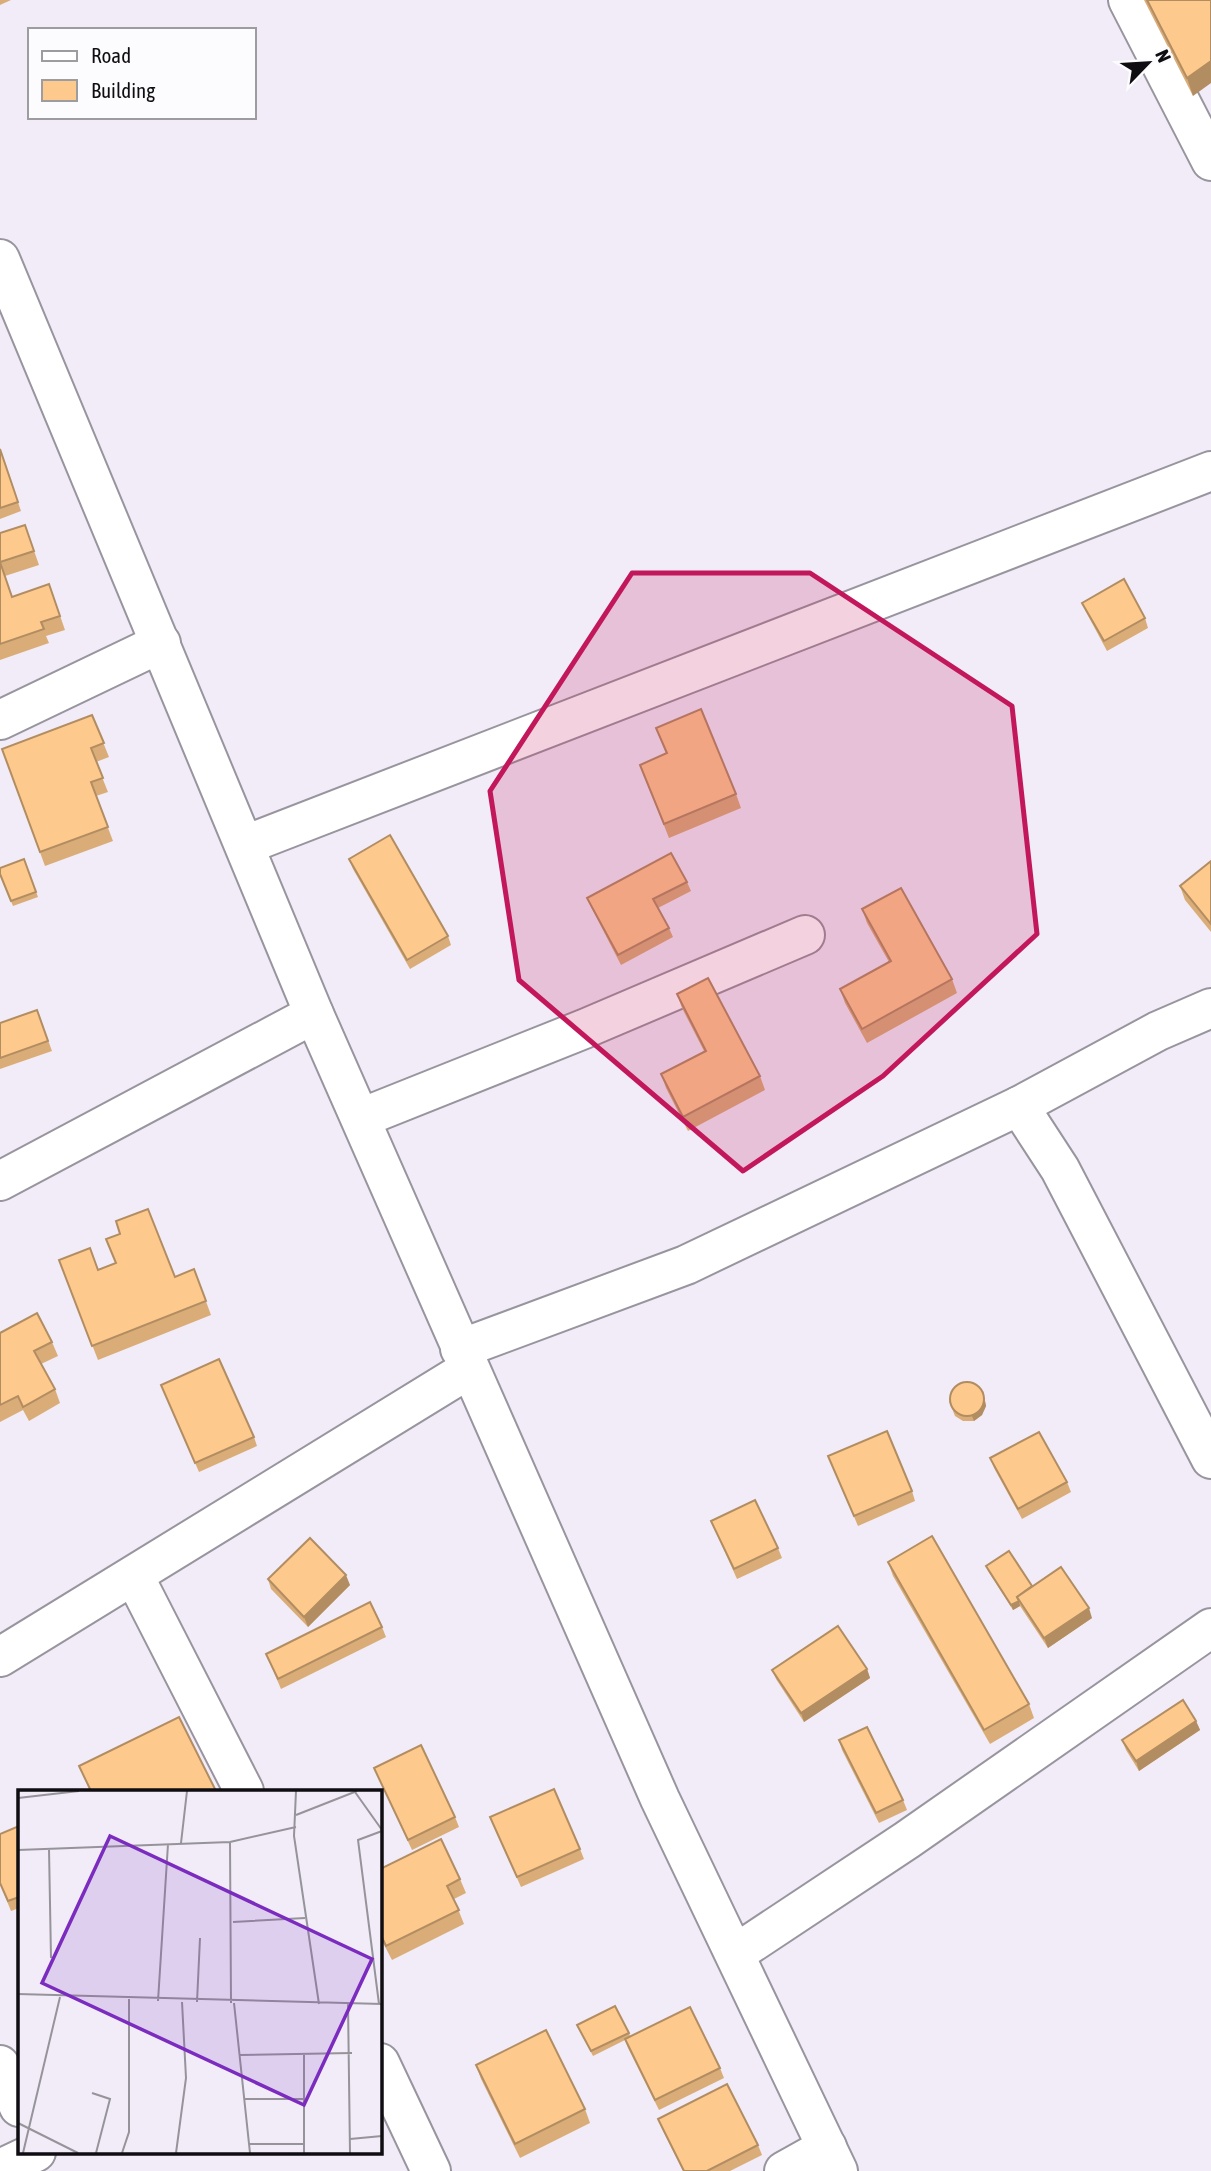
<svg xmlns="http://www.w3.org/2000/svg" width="1211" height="2171" font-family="'Asap Condensed',sans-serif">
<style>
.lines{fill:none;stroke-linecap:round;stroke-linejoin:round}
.street-casing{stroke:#99959f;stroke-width:42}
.secondary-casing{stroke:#99959f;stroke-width:42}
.street{stroke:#fff;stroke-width:38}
.secondary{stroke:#fff;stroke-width:38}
.wall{fill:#daad78}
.shaded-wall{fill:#b28d62}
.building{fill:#fec98c;stroke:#b28d62;stroke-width:2}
.marked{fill:#c2185b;fill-opacity:0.2;stroke:#c2185b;stroke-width:5;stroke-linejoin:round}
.inset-road{fill:none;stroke:#97939b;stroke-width:2}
.view{fill:#7b2cbf;fill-opacity:0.15;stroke:#7b2cbf;stroke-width:3.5}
.inset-edge{fill:none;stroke:#0f0d11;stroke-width:3.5}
</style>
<rect width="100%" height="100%" fill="#f1ecf7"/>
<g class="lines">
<defs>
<g id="street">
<polyline points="1128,0 1211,161"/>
<polyline points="0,720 161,643"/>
<polyline points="245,845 1211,471"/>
<polyline points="1019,1106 1060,1169 1211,1459"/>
<polyline points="361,1118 584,1029 805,935"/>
<polyline points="0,1181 314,1014"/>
<polyline points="460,1349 686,1265 1019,1106 1158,1031 1211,1008"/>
<polyline points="134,1576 244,1791"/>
<polyline points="0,1657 469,1369"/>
<polyline points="735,1954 907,1840 1211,1628"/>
<polyline points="380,2063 431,2171"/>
<polyline points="0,2065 19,2107"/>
<polyline points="0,2169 36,2152"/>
<polyline points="784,2171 827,2147"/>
</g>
<polyline id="secondary" points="0,259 314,1014 660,1799 838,2171"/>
</defs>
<use href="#street" class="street-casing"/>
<use href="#secondary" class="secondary-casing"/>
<use href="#street" class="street"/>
<use href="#secondary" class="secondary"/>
</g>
<g class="wall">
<polygon points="0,0 11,0 0,5"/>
<polygon points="1144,0 1211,0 1193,96"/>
<polygon points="0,449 21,511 0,519"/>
<polygon points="25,525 39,565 5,576 12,597 49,584 65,630 46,636 49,643 0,660 0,533"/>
<polygon points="1082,603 1145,618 1148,628 1107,651 1086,612"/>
<polygon points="92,715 109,757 96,762 108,792 96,796 113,841 45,866 2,749"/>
<polygon points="656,728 736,794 741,808 669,838 640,765 666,754"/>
<polygon points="24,859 38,897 13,906 0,875"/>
<polygon points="349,859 448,936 451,945 410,969 353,869"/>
<polygon points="1211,861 1211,932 1185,900 1180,886"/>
<polygon points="687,882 691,891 658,908 669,928 673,937 621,965 591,907 587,898"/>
<polygon points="862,909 952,979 957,993 867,1043 845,1003 840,989 889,962 867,923"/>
<polygon points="677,994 760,1076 765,1090 688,1131 666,1088 661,1074 704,1051 682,1008"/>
<polygon points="37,1010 52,1051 0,1069 0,1023"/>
<polygon points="59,1260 98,1270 175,1277 194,1269 211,1315 98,1360"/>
<polygon points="0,1333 52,1342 58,1356 41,1364 55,1389 60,1403 29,1421 23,1410 0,1422"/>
<polygon points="161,1385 254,1437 257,1446 199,1472"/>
<polygon points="983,1391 986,1406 982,1415 974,1421 963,1421 955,1416 949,1401"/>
<polygon points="828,1456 912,1491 915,1501 858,1526"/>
<polygon points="990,1458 1067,1482 1071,1492 1022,1519 994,1468"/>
<polygon points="711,1521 778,1548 782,1558 737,1579"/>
<polygon points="888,1562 1029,1704 1034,1718 990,1744 893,1576"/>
<polygon points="986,1566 1032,1586 1092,1618 1048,1648 1020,1606 1013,1610 988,1571"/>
<polygon points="268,1579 350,1585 308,1627 271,1589"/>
<polygon points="382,1627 386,1637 281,1689 266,1654"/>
<polygon points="867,1669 870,1678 804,1722 776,1679 772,1670"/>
<polygon points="1196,1721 1200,1730 1139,1771 1126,1750 1122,1740"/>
<polygon points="839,1740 903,1800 907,1810 879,1823 842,1750"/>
<polygon points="79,1766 216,1791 90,1791"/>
<polygon points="374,1768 455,1817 459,1827 412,1850"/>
<polygon points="490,1817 580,1849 584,1859 521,1887"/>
<polygon points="19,1826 19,1908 11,1911 0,1884"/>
<polygon points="380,1869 460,1879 466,1893 454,1899 464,1924 392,1960 380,1937"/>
<polygon points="577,2025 629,2033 630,2036 720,2068 724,2078 659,2110 628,2048 625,2040 593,2056"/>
<polygon points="476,2065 585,2109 590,2123 520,2158 481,2079"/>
<polygon points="658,2119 758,2145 762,2155 730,2171 683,2171 662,2129"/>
</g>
<g class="shaded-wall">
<polygon points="1211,61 1211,83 1193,96 1187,78"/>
<polygon points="983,1391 986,1406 982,1415 974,1421 972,1416"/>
<polygon points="346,1575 350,1585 308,1627 304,1617"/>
<polygon points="1019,1601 1020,1606 1013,1610 1011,1605"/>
<polygon points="1089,1608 1092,1618 1048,1648 1044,1638"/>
<polygon points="867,1669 870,1678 804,1722 801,1713"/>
<polygon points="1196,1721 1200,1730 1139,1771 1136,1761"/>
</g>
<g class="building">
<polygon points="1147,0 1211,0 1211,61 1187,78"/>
<polygon points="0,449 18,502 0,508"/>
<polygon points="25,525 34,551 0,562 12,597 49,584 60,616 41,622 44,629 0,644 0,533"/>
<polygon points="1124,579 1145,618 1104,641 1082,603"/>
<polygon points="701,709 736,794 664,824 640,765 667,753 656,728"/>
<polygon points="92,715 104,743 91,748 103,778 91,782 108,827 40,852 2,749"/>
<polygon points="390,835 448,936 407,960 349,859"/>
<polygon points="671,853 687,882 653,899 669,928 618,955 587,898"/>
<polygon points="24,859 36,892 11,901 0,874 0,868"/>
<polygon points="1211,861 1211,924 1180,886"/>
<polygon points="901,888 952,979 862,1029 840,989 891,961 862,909"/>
<polygon points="708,978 760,1076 683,1117 661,1074 706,1051 677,994"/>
<polygon points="37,1010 48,1041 0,1058 0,1023"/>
<polygon points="148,1209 175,1277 194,1269 206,1301 92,1346 59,1260 90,1248 98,1270 116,1263 106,1239 120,1234 116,1221"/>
<polygon points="37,1313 52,1342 34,1351 55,1389 23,1407 18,1396 0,1405 0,1333"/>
<polygon points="219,1359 254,1437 195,1463 161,1385"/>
<circle cx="967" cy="1399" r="17"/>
<polygon points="887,1431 912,1491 854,1516 828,1456"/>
<polygon points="1039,1432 1067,1482 1018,1509 990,1458"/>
<polygon points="755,1500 778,1548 734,1569 711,1521"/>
<polygon points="932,1536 1029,1704 984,1730 888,1562"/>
<polygon points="310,1538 346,1575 304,1617 268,1579"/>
<polygon points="1009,1551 1032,1586 1017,1597 1019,1601 1011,1605 986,1566"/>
<polygon points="1061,1567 1089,1608 1044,1638 1017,1597"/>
<polygon points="370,1602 382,1627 278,1679 266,1654"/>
<polygon points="838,1626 867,1669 801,1713 772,1670"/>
<polygon points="1183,1700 1196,1721 1136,1761 1122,1740"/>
<polygon points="179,1717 216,1791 91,1791 79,1766"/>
<polygon points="867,1727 903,1800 876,1813 839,1740"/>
<polygon points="421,1745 455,1817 408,1840 374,1768"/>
<polygon points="554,1789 580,1849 517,1877 490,1817"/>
<polygon points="19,1826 19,1897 8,1901 0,1883 0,1834"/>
<polygon points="441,1839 460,1879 447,1886 459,1910 386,1946 380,1933 380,1869"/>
<polygon points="615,2006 629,2033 591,2051 577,2025"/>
<polygon points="690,2007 720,2068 655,2100 625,2039"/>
<polygon points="546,2030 585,2109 515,2144 476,2065"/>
<polygon points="727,2084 758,2145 707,2171 684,2171 658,2119"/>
</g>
<path class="marked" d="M632,573H810L1012,706L1037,934L883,1076L743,1171L519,980L490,791Z"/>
<g transform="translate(18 1790)">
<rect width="364" height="364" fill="#f1ecf7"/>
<path class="inset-road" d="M278,1L276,46L301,214M337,2L364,40M0,8L61,1M278,25L339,1M212,52L213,213M163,53L169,1M31,59L33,168M0,60L212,52L278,37M215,132L287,128M0,204L364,214M140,211L150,54M179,212L182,148M216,213L232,363M330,214L332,363M361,214L340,50L364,41M286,263V363M222,265L334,263M74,303L92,309L78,363M226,309H286M0,333L60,363M332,349L364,346M231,354H286M5,363L42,207M104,363L111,342V209M158,363L168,288L164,212"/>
<path class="view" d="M92,46L354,169L286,315L24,193Z"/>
<rect width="364" height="364" class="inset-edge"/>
</g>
<rect x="28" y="28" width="228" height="91" fill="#fcfbfd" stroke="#9d9c9f" stroke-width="2"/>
<rect x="42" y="51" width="35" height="10" fill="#ffffff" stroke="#9d9c9f" stroke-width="2"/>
<text x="91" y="63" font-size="21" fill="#0f0d11">Road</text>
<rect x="42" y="80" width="35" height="21" fill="#fec98c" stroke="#9d9c9f" stroke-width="2"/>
<text x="91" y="98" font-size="21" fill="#0f0d11">Building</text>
<g transform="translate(1148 63) rotate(65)" stroke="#fcfbfd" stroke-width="5" paint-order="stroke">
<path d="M0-5L12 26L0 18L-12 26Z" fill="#0f0d11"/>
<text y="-10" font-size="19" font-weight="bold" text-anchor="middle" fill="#0f0d11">N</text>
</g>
</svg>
